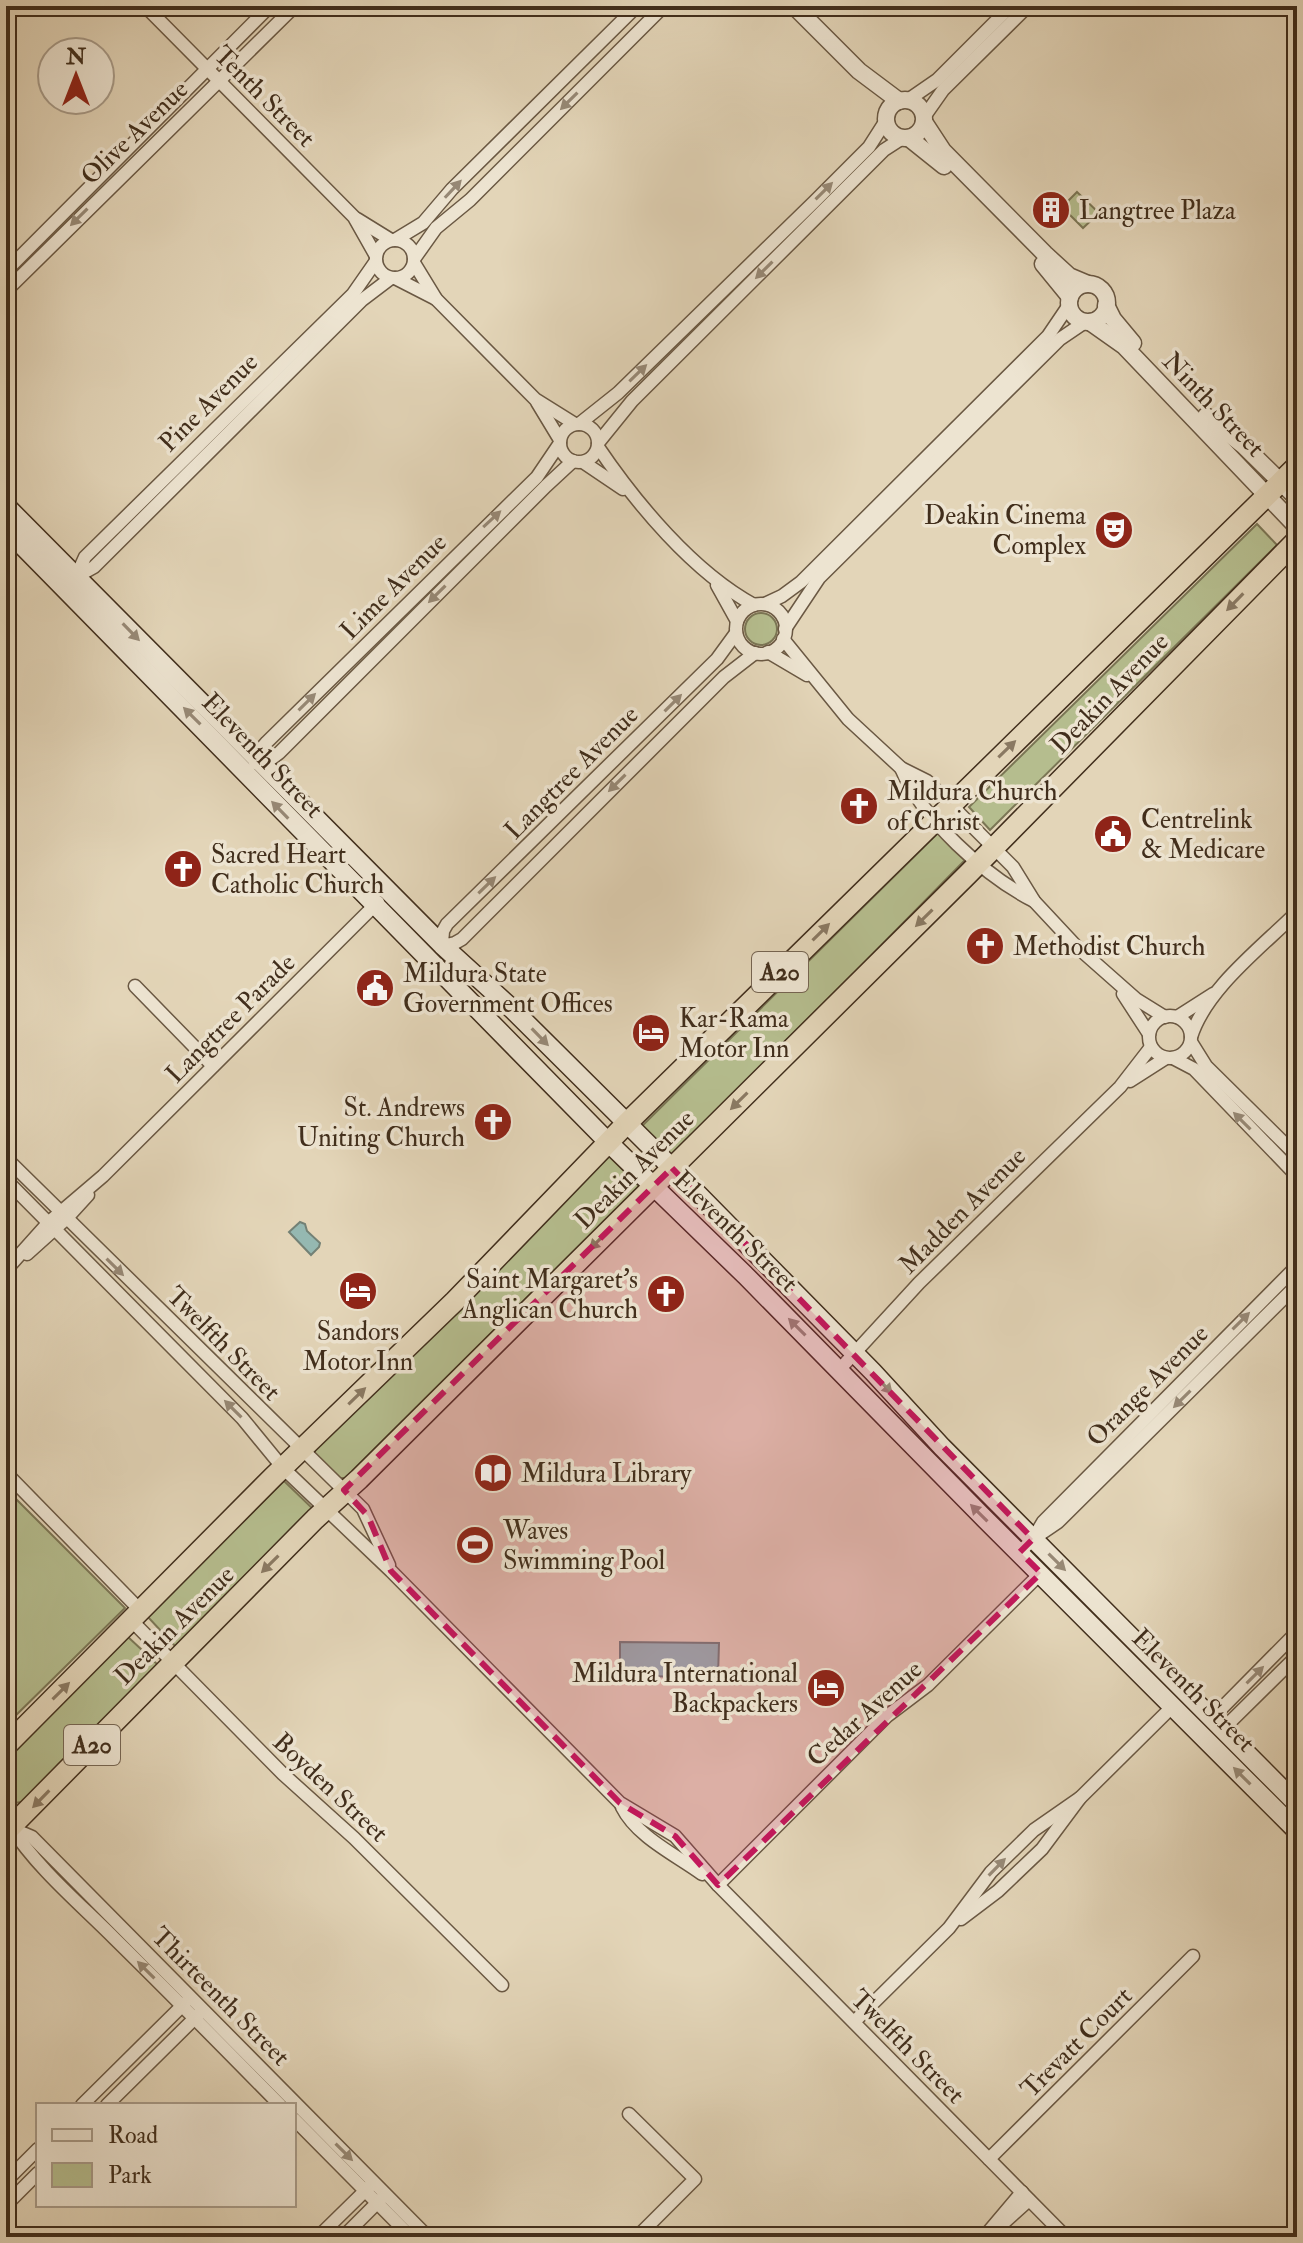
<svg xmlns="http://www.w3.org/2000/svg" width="1303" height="2243" font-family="'IM FELL Double Pica',serif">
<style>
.green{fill:#b5bd8e;stroke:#7b7655;stroke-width:2}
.water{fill:#95b8b1;stroke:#738175;stroke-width:2}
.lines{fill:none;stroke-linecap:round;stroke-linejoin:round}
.minor-casing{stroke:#6a5843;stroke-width:15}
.tertiary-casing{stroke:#6a5843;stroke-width:19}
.secondary-casing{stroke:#412e1c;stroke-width:21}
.trunk-casing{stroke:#412e1c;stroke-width:23}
.minor{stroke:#ede4d1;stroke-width:12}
.tertiary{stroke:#ede4d1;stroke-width:16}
.secondary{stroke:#ede4d1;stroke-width:18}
.trunk{stroke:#e3d5b8;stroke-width:20}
.oneway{fill:#978976}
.oneway2{fill:#8a7962}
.marked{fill:#c2185b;fill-opacity:0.2;stroke:#c2185b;stroke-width:6;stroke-dasharray:16 10;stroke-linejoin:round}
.labels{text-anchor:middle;stroke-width:7;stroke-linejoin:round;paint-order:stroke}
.shield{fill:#ede4d1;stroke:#756552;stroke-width:2}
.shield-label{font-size:24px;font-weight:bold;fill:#412e1c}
.street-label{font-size:26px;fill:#412e1c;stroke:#ede4d1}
.poi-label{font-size:26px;fill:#412e1c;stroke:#ede4d1;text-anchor:start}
</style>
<rect width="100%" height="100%" fill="#e3d5b8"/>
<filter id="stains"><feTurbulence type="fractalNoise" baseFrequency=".0025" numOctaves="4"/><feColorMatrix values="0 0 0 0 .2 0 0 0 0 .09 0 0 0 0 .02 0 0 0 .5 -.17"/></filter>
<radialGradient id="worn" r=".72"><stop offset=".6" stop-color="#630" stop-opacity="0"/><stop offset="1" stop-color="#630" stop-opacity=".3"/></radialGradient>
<g class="green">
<polygon points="1077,192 1099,213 1083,228 1062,207"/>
<polygon points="1257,524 1277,545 990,830 969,807"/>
<circle cx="761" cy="629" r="16"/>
<polygon points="938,833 965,860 672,1158 642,1126"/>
<polygon points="609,1156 639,1186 346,1478 338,1478 315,1454 315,1449"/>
<polygon points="284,1481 312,1508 175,1646 147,1616"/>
<polygon points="6,1489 125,1608 6,1725"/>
<polygon points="127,1636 158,1665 22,1802 14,1803 6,1795 6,1756"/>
</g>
<g class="water">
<polygon points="300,1222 305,1224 307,1231 320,1243 319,1247 311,1255 289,1232"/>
<polygon points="620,1642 719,1643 718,1677 620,1676"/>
</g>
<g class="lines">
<defs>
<g id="minor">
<polyline points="145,6 354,217 376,256"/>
<polyline points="908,100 937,80 1011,6"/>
<polyline points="924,117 943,90 1028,6"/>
<polyline points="357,219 391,240"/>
<circle cx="395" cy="259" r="19"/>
<polyline points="395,240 423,223 452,189 637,6"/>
<polyline points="414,259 436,228 470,200 664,6"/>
<polyline points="414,263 436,299 535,399 575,424"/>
<polyline points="6,271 270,6"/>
<polyline points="395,278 436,299"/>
<polyline points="6,291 295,6"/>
<polyline points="537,402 560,440"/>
<circle cx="579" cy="443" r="19"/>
<polyline points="579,424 618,393 814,202 869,147 885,122"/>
<polyline points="598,443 632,401 884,150 901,139"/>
<path d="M598,447C636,503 693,572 754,605"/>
<polyline points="583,462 623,489"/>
<polyline points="76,577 85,557 353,294 376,261"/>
<polyline points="76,577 94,567 362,300 391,278"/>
<polyline points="717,585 737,621"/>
<polyline points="765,604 782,596 801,582 1048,336 1069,305"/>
<circle cx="761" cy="629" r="25"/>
<polyline points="785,629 819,578 1060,339 1085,322"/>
<polyline points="783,639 848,719 901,768 927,781 1013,867 1034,901 1076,946 1136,999 1165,1017"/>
<polyline points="768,652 807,675"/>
<polyline points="258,761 271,759 279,753 546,486 573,461"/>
<polyline points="255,763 261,749 267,742 537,477 560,443"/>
<path d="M901,768C922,819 985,876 1034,901"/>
<polyline points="442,945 443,931 447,924 717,659 736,633"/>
<polyline points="441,946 455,943 462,939 724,677 755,653"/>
<polyline points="135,986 213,1066"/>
<polyline points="1123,994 1149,1034"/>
<circle cx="1170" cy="1037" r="21"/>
<polyline points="1177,1017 1213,994"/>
<path d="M1191,1037C1206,989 1262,947 1297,912"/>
<polyline points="1191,1042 1206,1066 1297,1156"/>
<polyline points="1173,1058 1194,1069 1297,1176"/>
<polyline points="1130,1081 1166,1058"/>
<polyline points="6,1158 363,1509 389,1565"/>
<polyline points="6,1180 242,1418 283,1468 391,1571 620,1803 675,1836 718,1885 1066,2237"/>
<polyline points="27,1254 67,1218 88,1195"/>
<polyline points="6,1270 49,1222 103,1176 378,902"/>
<polyline points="839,1370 919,1283 1120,1087 1151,1047"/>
<polyline points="6,1473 141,1611"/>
<polyline points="1033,1539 1058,1522 1297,1285"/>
<polyline points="1020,1552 1033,1539 1043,1522 1297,1266"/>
<polyline points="132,1621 283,1774 354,1838 502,1985"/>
<polyline points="1212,1718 1297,1632"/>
<polyline points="1223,1729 1297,1656"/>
<path d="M622,1807C637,1837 676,1855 702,1874"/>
<path d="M10,1826C39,1870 78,1902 115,1939C170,1993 225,2049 280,2105"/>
<polyline points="11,1828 32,1837 428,2237"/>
<polyline points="718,1885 887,1716 928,1685 1041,1573"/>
<polyline points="961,1919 998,1891 1042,1849 1080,1798 1173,1706"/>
<polyline points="854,2022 949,1928 991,1872 1034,1830 1080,1798"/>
<polyline points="82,2105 185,2003"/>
<polyline points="107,2105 200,2013"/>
<polyline points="629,2114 695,2179 637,2237"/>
<polyline points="294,2119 411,2237"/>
<polyline points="989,2159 1193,1956"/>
<polyline points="6,2181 38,2149"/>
<polyline points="6,2205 38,2173"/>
<polyline points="999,2227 1029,2200"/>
<polyline points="318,2237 370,2186"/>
<polyline points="343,2237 381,2199"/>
<polyline points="984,2237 1022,2192"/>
</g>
<g id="tertiary">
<polyline points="794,6 859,71 899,101"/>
<circle cx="905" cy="119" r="19"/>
<polyline points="924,122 943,151 1045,254 1069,276 1088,284"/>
<polyline points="909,138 944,166"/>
<polyline points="1043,264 1070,297"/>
<circle cx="1088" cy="303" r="19"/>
<polyline points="1106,305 1113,319 1133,343"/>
<polyline points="1090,322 1124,346 1297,527"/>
<polyline points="1206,416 1244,446 1297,498"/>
</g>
<g id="secondary">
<polyline points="6,506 442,945 509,1006 672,1168 873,1372 942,1447 1297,1804"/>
<polyline points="6,529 608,1142 745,1275 982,1516 1297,1831"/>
</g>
<g id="trunk">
<polyline points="6,1746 273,1477 455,1301 626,1124 1297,466"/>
<polyline points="6,1832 315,1519 359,1479 968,874 1297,540"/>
</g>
</defs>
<use href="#minor" class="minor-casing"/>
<use href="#tertiary" class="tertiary-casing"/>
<use href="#secondary" class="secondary-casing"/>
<use href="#trunk" class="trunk-casing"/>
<use href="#minor" class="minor"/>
<use href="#tertiary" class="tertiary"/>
<use href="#secondary" class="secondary"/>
<use href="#trunk" class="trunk"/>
</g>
<defs><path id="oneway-solid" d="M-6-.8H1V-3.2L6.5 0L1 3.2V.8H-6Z" transform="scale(2)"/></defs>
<g class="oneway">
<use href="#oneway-solid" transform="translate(569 101) rotate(135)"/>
<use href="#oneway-solid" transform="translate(453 189) rotate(-47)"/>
<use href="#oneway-solid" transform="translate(824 191) rotate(-45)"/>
<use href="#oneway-solid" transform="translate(79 217) rotate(135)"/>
<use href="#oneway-solid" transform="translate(764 270) rotate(135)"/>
<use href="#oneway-solid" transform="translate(638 373) rotate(-44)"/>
<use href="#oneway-solid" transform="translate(492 519) rotate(-43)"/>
<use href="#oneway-solid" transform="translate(437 594) rotate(135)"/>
<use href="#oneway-solid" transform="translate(131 632) rotate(46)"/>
<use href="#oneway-solid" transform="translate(307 702) rotate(-45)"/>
<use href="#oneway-solid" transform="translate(673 703) rotate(-45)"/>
<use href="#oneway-solid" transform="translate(192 716) rotate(-135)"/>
<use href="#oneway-solid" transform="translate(617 783) rotate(135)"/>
<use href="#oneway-solid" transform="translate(280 810) rotate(-134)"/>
<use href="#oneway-solid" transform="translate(487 885) rotate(-44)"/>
<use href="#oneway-solid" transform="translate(540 1037) rotate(46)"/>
<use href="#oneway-solid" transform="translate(1242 1121) rotate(-135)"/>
<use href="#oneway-solid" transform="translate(115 1267) rotate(45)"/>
<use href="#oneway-solid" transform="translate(1241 1321) rotate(-45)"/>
<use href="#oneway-solid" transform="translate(797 1327) rotate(-135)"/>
<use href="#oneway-solid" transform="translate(884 1385) rotate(47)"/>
<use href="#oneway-solid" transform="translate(1182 1399) rotate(135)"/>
<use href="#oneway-solid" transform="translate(233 1409) rotate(-135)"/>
<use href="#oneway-solid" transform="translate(979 1513) rotate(-135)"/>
<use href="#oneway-solid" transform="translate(1057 1562) rotate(45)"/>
<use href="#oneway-solid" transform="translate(1255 1675) rotate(-45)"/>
<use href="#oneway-solid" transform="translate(1242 1776) rotate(-135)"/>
<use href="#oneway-solid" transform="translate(997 1867) rotate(-46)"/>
<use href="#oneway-solid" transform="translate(146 1970) rotate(-135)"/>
<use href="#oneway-solid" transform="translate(344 2152) rotate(45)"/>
</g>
<g class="oneway2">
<use href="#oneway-solid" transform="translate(1235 602) rotate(134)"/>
<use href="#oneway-solid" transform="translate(1007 749) rotate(-44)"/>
<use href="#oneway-solid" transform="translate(924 918) rotate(135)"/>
<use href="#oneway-solid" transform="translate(821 932) rotate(-45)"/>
<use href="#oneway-solid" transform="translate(739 1101) rotate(135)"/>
<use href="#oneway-solid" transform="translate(598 1241) rotate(135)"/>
<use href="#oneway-solid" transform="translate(357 1396) rotate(-44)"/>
<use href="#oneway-solid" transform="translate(270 1564) rotate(135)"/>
<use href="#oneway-solid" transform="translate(61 1691) rotate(-45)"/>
<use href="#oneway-solid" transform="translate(41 1799) rotate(134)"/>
</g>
<path class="marked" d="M672,1168L1033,1539L1020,1552L1041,1573L718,1885L675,1836L620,1803L391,1571L368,1516L344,1490Z"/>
<defs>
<symbol id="building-disc" viewBox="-11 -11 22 22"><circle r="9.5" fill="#8f2418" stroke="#ede4d1"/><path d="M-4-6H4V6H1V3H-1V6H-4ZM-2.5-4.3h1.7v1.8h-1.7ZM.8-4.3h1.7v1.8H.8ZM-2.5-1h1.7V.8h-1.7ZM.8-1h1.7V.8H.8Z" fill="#fff"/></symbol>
<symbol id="theatre-disc" viewBox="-11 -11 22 22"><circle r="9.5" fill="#8f2418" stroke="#ede4d1"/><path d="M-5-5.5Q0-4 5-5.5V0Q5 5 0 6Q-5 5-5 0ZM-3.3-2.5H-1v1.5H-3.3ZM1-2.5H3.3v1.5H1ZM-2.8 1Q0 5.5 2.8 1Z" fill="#fff"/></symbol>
<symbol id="church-disc" viewBox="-11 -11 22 22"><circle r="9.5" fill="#8f2418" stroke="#ede4d1"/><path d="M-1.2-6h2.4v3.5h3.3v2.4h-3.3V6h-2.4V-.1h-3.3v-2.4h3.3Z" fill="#fff"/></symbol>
<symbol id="civic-disc" viewBox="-11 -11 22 22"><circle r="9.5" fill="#8f2418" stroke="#ede4d1"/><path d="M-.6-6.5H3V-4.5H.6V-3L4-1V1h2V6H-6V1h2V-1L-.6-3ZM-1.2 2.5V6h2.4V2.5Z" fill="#fff"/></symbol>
<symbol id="hotel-disc" viewBox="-11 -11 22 22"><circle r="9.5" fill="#8f2418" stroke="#ede4d1"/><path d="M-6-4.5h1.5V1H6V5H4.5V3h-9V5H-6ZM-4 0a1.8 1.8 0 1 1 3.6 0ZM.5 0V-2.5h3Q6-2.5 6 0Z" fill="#fff"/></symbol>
<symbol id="library-disc" viewBox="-11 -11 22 22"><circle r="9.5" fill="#8f2418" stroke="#ede4d1"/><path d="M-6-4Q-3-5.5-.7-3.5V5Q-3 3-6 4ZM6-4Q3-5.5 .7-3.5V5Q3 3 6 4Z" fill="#fff"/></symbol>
<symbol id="stadium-disc" viewBox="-11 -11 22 22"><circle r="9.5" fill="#8f2418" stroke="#ede4d1"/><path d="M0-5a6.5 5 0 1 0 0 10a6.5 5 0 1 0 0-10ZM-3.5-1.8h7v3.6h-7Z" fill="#fff"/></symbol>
</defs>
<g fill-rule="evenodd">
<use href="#building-disc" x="1029" y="188" width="44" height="44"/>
<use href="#theatre-disc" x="1092" y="508" width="44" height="44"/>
<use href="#church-disc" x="837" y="784" width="44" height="44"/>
<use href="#civic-disc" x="1091" y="812" width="44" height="44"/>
<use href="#church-disc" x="161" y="847" width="44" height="44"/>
<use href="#church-disc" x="963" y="924" width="44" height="44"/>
<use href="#civic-disc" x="353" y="966" width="44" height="44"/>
<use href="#hotel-disc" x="629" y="1011" width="44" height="44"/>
<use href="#church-disc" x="471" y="1100" width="44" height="44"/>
<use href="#hotel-disc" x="336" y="1269" width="44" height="44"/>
<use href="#church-disc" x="644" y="1272" width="44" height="44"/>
<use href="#library-disc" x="471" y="1451" width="44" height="44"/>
<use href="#stadium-disc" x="453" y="1523" width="44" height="44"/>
<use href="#hotel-disc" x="804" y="1666" width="44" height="44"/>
</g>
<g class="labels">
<g class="shield">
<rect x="752" y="952" width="56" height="40" rx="6"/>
<rect x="64" y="1725" width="56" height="40" rx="6"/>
</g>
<g class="shield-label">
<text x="780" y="980">A20</text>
<text x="92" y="1753">A20</text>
</g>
<g class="street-label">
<text transform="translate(265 96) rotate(45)" y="9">Tenth Street</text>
<text transform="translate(134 132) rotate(-44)" y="9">Olive Avenue</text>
<text transform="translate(208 402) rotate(-45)" y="9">Pine Avenue</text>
<text transform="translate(1214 404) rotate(46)" y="9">Ninth Street</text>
<text transform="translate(393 586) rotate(-45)" y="9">Lime Avenue</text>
<text transform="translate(1109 693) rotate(-46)" y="9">Deakin Avenue</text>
<text transform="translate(263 755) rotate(46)" y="9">Eleventh Street</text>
<text transform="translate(571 772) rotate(-45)" y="9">Langtree Avenue</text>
<text transform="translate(230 1018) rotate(-45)" y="9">Langtree Parade</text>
<text transform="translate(634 1169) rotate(-45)" y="9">Deakin Avenue</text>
<text transform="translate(962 1210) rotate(-45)" y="9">Madden Avenue</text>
<text transform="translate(736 1231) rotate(44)" y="9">Eleventh Street</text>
<text transform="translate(224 1343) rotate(45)" y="9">Twelfth Street</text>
<text transform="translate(1147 1385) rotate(-45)" y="9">Orange Avenue</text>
<text transform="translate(174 1625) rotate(-45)" y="9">Deakin Avenue</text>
<text transform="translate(1194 1690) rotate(45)" y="9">Eleventh Street</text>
<text transform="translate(864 1713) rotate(-42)" y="9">Cedar Avenue</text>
<text transform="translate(331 1787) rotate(43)" y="9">Boyden Street</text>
<text transform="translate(221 1996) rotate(45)" y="9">Thirteenth Street</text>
<text transform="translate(1076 2042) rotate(-45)" y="9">Trevatt Court</text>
<text transform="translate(908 2046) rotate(45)" y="9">Twelfth Street</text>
</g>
<g class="poi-label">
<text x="1079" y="219">Langtree Plaza</text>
<text x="1086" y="524" text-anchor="end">Deakin Cinema<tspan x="1086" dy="30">Complex</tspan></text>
<text x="887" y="800">Mildura Church<tspan x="887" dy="30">of Christ</tspan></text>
<text x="1141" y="828">Centrelink<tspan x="1141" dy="30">&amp; Medicare</tspan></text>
<text x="211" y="863">Sacred Heart<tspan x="211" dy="30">Catholic Church</tspan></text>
<text x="1013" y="955">Methodist Church</text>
<text x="403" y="982">Mildura State<tspan x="403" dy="30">Government Offices</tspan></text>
<text x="679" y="1027">Kar-Rama<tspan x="679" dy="30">Motor Inn</tspan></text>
<text x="465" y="1116" text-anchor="end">St. Andrews<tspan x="465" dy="30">Uniting Church</tspan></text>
<text x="638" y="1288" text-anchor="end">Saint Margaret's<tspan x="638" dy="30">Anglican Church</tspan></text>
<text x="358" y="1340" text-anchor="middle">Sandors<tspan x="358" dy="30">Motor Inn</tspan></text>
<text x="521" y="1482">Mildura Library</text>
<text x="503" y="1539">Waves<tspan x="503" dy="30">Swimming Pool</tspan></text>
<text x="798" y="1682" text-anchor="end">Mildura International<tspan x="798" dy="30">Backpackers</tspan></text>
</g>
</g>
<rect width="1303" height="2243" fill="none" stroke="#e3d5b8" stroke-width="32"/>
<rect x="8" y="8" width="1287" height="2227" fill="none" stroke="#412e1c" stroke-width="4"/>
<rect x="16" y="16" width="1271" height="2211" fill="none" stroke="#412e1c" stroke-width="2"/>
<rect x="36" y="2103" width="260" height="104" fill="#ede4d1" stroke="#a89b89" stroke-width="2"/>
<rect x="52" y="2129" width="40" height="12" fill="#ede4d1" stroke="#a89b89" stroke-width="2"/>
<text x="108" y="2143" font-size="24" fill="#412e1c">Road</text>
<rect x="52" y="2163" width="40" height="24" fill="#b5bd8e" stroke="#a89b89" stroke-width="2"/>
<text x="108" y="2183" font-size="24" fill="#412e1c">Park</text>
<g transform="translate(76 76)"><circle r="38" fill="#ede4d1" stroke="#a89b89" stroke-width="2"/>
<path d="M0-6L14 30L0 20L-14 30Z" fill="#8f2418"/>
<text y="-12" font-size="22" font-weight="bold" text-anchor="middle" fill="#412e1c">N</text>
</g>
<rect width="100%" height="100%" filter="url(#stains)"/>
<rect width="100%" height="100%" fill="url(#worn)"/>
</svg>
